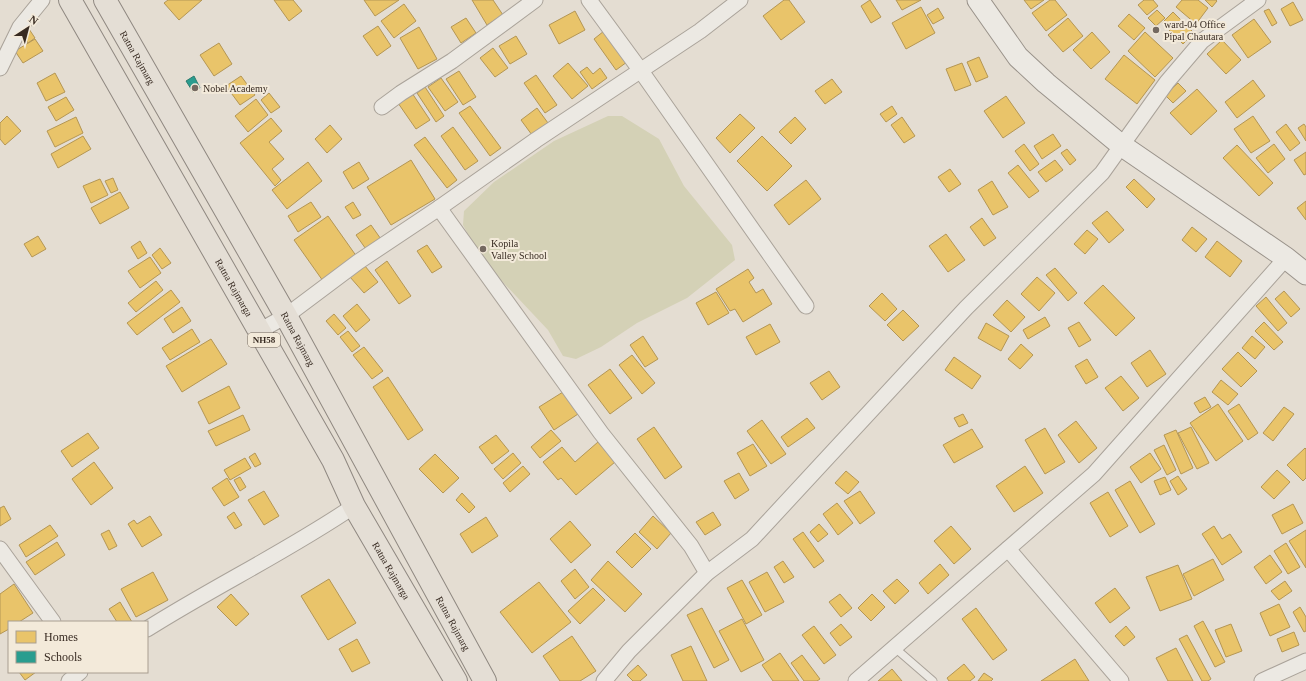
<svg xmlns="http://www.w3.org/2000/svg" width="1306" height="681" font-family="Georgia,serif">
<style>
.green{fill:#d4d1b6}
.homes{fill:#e9c46a;stroke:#b49654}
.schools{fill:#2a9d8f;stroke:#2e7b6e}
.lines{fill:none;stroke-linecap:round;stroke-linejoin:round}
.lane-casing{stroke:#aaa39a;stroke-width:9}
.street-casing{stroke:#aaa39a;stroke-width:17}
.secondary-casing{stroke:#99928a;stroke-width:23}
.primary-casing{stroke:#8f8881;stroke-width:24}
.lane{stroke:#ece9e3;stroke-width:7}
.street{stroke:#ece9e3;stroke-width:15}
.secondary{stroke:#ece9e3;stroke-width:21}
.primary{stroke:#e4ded5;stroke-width:22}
.poi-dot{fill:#746960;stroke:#f3eada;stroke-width:1.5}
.labels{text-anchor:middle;stroke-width:4;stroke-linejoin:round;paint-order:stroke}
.shield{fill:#f3eada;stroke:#706459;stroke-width:1}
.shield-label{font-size:9px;font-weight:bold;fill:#382b22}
.poi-label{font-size:10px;fill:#382b22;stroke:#f3eada;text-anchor:start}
.street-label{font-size:10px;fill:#382b22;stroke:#f3eada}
</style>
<rect width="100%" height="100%" fill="#e4ddd2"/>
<polygon class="green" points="608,116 622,116 659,139 684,186 732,245 735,260 687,298 637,323 601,347 576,359 563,356 548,330 482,260 463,225 464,211 494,182 554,141"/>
<g class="homes">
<polygon points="168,0 202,0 179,20 164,3"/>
<polygon points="274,0 293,0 302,11 289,21"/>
<polygon points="364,0 399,0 375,16"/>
<polygon points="472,0 493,0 503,15 487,25"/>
<polygon points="784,0 789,0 805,22 781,40 763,16"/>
<polygon points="870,0 881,17 871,23 861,6"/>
<polygon points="896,0 921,0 902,10"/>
<polygon points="1024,0 1044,0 1031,9"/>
<polygon points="1050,0 1055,0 1067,15 1046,31 1032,13"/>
<polygon points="1144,0 1153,0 1158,6 1147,15 1138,5"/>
<polygon points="1182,0 1198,0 1208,8 1196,24 1176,7"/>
<polygon points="1205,0 1216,0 1217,1 1212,7"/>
<polygon points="1293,2 1303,20 1290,26 1281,9"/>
<polygon points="404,4 416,21 394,38 381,21"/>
<polygon points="921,7 935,33 906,49 892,23"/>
<polygon points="938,8 944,18 933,24 927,15"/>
<polygon points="1269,9 1277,23 1272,26 1264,11"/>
<polygon points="1157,10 1165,18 1156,26 1148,18"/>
<polygon points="575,11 585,30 559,44 549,25"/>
<polygon points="1173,12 1194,33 1183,44 1162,23"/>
<polygon points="1129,14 1145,28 1134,40 1118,26"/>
<polygon points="466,18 476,33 461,43 451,27"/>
<polygon points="1068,18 1083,36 1063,52 1048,35"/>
<polygon points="1254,19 1271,42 1248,58 1232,35"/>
<polygon points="27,26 35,38 28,43 20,31"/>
<polygon points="378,26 391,46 377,56 363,36"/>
<polygon points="419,27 437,59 418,69 400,38"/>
<polygon points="604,31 627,62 616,70 594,39"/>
<polygon points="1092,32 1110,52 1091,69 1073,50"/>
<polygon points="1145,32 1173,58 1155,77 1128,51"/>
<polygon points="516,36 527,54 510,64 499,46"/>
<polygon points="35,39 43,51 23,63 15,51"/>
<polygon points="1222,40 1241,60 1226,74 1207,54"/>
<polygon points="219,43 232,64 214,76 200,55"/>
<polygon points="493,48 508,68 495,77 480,58"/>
<polygon points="1124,55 1155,80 1137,104 1105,79"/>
<polygon points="979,57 988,77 976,82 967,62"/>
<polygon points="568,63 588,86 572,99 553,76"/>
<polygon points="962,63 971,85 955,91 946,69"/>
<polygon points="587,67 593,74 600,68 607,78 592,89 580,72"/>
<polygon points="459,71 476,97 463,105 446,79"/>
<polygon points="55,73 65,92 46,101 37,83"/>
<polygon points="536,75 557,105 545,113 524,83"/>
<polygon points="241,76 255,95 240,105 226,86"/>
<polygon points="441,78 458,102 445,111 428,87"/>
<polygon points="832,79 842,92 825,104 815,91"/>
<polygon points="1253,80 1265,96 1237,118 1225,102"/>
<polygon points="1178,83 1186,91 1173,103 1165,95"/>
<polygon points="425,87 444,116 436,122 417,93"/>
<polygon points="1197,89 1217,111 1191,135 1170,113"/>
<polygon points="269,93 280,107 271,113 261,100"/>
<polygon points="412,93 430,120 416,129 398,103"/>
<polygon points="1006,96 1025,123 1003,138 984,111"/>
<polygon points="66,97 74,110 56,121 48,107"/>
<polygon points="256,99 268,115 248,132 235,116"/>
<polygon points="470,106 501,148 490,156 459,113"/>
<polygon points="892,106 897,114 886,122 880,114"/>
<polygon points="537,108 548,123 532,135 521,120"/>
<polygon points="740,114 755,128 730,153 716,138"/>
<polygon points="7,116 21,131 5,145 0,139 0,123"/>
<polygon points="1253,116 1270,141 1251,153 1234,129"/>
<polygon points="76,117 83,133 55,147 47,131"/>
<polygon points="795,117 806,129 791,144 779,132"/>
<polygon points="902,117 915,136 904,143 891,125"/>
<polygon points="271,118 282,131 269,142 284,159 272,169 281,180 275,186 240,143"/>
<polygon points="1286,124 1300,143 1290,151 1276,132"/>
<polygon points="1304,124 1306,127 1306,141 1298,128"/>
<polygon points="330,125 342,139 327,153 315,139"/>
<polygon points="453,127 478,161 465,170 441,136"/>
<polygon points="1053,134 1061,146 1042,159 1034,146"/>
<polygon points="83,136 91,149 58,168 51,154"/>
<polygon points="762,136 792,166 767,191 737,161"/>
<polygon points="425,137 457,180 447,188 414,145"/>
<polygon points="1024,144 1039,164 1030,171 1015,151"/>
<polygon points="1274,144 1285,159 1268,173 1256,158"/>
<polygon points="1237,145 1273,183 1259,196 1223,158"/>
<polygon points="1067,149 1076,160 1070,165 1061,153"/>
<polygon points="1306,152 1306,174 1304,175 1294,160"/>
<polygon points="411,160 435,199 391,225 367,187"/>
<polygon points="1055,160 1063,170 1046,182 1038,172"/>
<polygon points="308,162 322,181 287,209 272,190"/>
<polygon points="359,162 369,179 353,189 343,172"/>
<polygon points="1018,165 1039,191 1029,198 1008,173"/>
<polygon points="950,169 961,184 949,192 938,177"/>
<polygon points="113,178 118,190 111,193 105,181"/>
<polygon points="100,179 108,195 91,203 83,186"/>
<polygon points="1134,179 1155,199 1147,208 1126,187"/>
<polygon points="806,180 821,199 789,225 774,205"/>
<polygon points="992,181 1008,207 993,215 978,190"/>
<polygon points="120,192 129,208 100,224 91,208"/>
<polygon points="1306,201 1306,220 1297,208"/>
<polygon points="311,202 321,217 298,232 288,216"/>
<polygon points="353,202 361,215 353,219 345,207"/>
<polygon points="1107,211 1124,230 1109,243 1092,223"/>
<polygon points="328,216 357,257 323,281 294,240"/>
<polygon points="982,218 996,238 984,246 970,227"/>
<polygon points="371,225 383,242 368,252 356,235"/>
<polygon points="1192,227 1207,239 1196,252 1182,240"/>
<polygon points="1087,230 1098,239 1085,254 1074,244"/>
<polygon points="946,234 965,260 948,272 929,246"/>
<polygon points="38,236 46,249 32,257 24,244"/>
<polygon points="140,241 147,253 138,259 131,247"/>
<polygon points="1217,241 1242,261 1230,277 1205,257"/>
<polygon points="427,245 442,267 432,273 417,251"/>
<polygon points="160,248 171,263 162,269 152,255"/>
<polygon points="150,257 161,273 140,288 128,271"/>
<polygon points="387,261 411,296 399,304 375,270"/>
<polygon points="365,266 378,282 364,293 350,277"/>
<polygon points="1055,268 1077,293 1068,301 1046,275"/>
<polygon points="748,269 754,278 749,282 756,293 763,289 772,304 743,322 735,309 730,311 716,289"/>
<polygon points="1037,277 1055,293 1039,311 1021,294"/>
<polygon points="156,281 163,290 136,312 128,303"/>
<polygon points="1103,285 1135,318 1116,336 1084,303"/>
<polygon points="171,290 180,302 137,335 127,323"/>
<polygon points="1284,291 1300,309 1291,317 1275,299"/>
<polygon points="716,292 729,313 708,325 696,303"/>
<polygon points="882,293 897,309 885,321 869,306"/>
<polygon points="1266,297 1287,323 1278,331 1256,306"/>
<polygon points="1007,300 1025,317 1011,332 993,315"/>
<polygon points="357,304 370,320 356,332 343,316"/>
<polygon points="182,307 191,321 173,333 164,319"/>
<polygon points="903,310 919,326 903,341 887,325"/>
<polygon points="334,314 346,328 338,335 326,321"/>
<polygon points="1045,317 1050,326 1028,339 1023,330"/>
<polygon points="1079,322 1091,340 1079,347 1068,328"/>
<polygon points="1264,322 1283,342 1274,350 1255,331"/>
<polygon points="986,323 1009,336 1001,351 978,338"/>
<polygon points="770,324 780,342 756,355 746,337"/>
<polygon points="192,329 200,342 170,360 162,348"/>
<polygon points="348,331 360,346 352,352 340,337"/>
<polygon points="643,336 658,359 645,367 630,345"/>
<polygon points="1252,336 1265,347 1255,359 1242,348"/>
<polygon points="211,339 227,364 182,392 166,366"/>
<polygon points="1021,344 1033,355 1020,369 1008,359"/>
<polygon points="364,347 383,371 372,379 353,355"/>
<polygon points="1150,350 1166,374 1147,387 1131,363"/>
<polygon points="1238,352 1257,371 1241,387 1222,369"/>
<polygon points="632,355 655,383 642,394 619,365"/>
<polygon points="954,357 981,376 972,389 945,370"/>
<polygon points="1087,359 1098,377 1086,384 1075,366"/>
<polygon points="610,369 632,398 610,414 588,385"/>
<polygon points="829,371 840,387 822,400 810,383"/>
<polygon points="1121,376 1139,398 1123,411 1105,388"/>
<polygon points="388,377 423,430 408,440 373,387"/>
<polygon points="1221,380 1238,394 1228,405 1212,392"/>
<polygon points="229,386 240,408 209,424 198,402"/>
<polygon points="563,392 578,414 554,430 539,407"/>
<polygon points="1205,397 1211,407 1200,413 1194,403"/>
<polygon points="1218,404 1243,441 1216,461 1190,423"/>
<polygon points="1239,404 1258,433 1248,440 1228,411"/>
<polygon points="1284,407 1294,414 1273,441 1263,433"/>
<polygon points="963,414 968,423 959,427 954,418"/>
<polygon points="243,415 250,430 216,446 208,431"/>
<polygon points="807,418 815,428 788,447 781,437"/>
<polygon points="762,420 786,454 771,464 747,431"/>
<polygon points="1076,421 1097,448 1079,463 1058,435"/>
<polygon points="654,427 682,467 665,479 637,439"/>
<polygon points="1191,427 1209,463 1197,469 1178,433"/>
<polygon points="1045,428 1065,462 1045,474 1025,440"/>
<polygon points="972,429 983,447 954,463 943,445"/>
<polygon points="551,430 561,441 540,458 531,447"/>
<polygon points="1176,430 1193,468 1181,474 1164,435"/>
<polygon points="88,433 99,448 72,467 61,451"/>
<polygon points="496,435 509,451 492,464 479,447"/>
<polygon points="598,442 615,462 576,495 561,478 558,480 543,462 562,447 575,462"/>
<polygon points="753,444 767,466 750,476 737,453"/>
<polygon points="1164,445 1176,470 1167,475 1154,450"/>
<polygon points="1305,448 1306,449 1306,478 1303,481 1287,465"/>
<polygon points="255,453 261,464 255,467 249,457"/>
<polygon points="513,453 521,463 503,479 494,469"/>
<polygon points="1150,453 1161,469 1141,483 1130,467"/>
<polygon points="435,454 459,478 443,493 419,469"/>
<polygon points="245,458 251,468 230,480 224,470"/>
<polygon points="94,462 113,488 91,505 72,479"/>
<polygon points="523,466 530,474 510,492 503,483"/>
<polygon points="1025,466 1043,493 1014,512 996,486"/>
<polygon points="1277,470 1290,482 1274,499 1261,487"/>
<polygon points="846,471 859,482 848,494 835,483"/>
<polygon points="739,473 749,490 735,499 724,481"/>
<polygon points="1178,476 1187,489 1178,495 1170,481"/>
<polygon points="240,477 246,487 240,491 234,480"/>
<polygon points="1165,477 1171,490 1160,495 1154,481"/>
<polygon points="227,478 239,497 224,506 212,488"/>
<polygon points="1130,481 1155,524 1140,533 1115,490"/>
<polygon points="264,491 279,516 264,525 248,500"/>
<polygon points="860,491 875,513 860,524 844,501"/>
<polygon points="1108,492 1128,526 1110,537 1090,503"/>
<polygon points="462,493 475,507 469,513 456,500"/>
<polygon points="837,503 853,523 838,535 823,514"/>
<polygon points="1293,504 1303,523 1282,534 1272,515"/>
<polygon points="4,506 11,519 0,526 0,508"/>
<polygon points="234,512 242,525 235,529 227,517"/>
<polygon points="713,512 721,525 705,535 696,522"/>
<polygon points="150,516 162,535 142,547 128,524 134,520 137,524"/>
<polygon points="653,516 671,533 657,549 639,532"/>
<polygon points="486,517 498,536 472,553 460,534"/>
<polygon points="570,521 591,545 571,563 550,539"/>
<polygon points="819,524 828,534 818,542 810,532"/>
<polygon points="50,525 58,536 26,557 19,545"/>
<polygon points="951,526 971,549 954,564 934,541"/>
<polygon points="1214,526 1222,539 1230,534 1242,552 1222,565 1202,534"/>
<polygon points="109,530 117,546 109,550 101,534"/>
<polygon points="1306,530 1306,568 1289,541"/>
<polygon points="803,532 824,561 814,568 793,539"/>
<polygon points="635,533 651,549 632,568 616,552"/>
<polygon points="57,542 65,555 35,575 26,562"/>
<polygon points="1286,543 1300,567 1288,574 1274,551"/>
<polygon points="1270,555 1282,572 1266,584 1254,567"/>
<polygon points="1213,559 1224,580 1194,596 1183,574"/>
<polygon points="608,561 642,594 625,612 591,580"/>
<polygon points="783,561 794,577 784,583 774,567"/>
<polygon points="940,564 949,575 928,594 919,583"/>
<polygon points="1178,565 1192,599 1160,611 1146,577"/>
<polygon points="575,569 589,587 575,599 561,581"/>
<polygon points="153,572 168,600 136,617 121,589"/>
<polygon points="767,572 784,602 765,612 749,582"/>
<polygon points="329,579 356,623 328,640 301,596"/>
<polygon points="897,579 909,591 895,604 883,591"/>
<polygon points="742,580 762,615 746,624 727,588"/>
<polygon points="1285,581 1292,591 1279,600 1271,591"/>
<polygon points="539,582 571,622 532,653 500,612"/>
<polygon points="14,584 33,613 19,622 9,622 9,629 0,634 0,594"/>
<polygon points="593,588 605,600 580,624 568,611"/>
<polygon points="1115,588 1130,608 1110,623 1095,603"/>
<polygon points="231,594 249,614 236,626 217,607"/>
<polygon points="840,594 852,608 841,617 829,602"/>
<polygon points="872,594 885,607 871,621 858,608"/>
<polygon points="120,602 132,622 117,622 109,609"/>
<polygon points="1279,604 1290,627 1270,636 1260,613"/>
<polygon points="1300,607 1306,617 1306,631 1304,632 1293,612"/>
<polygon points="702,608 729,660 714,668 687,615"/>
<polygon points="976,608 1007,650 993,660 962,619"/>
<polygon points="742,619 764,660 741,672 719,631"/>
<polygon points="1203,621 1225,662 1215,667 1194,626"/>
<polygon points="841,624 852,637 840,646 830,633"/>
<polygon points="1231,624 1242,651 1226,657 1215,630"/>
<polygon points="814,626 836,655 824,664 802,635"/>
<polygon points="1126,626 1135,637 1124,646 1115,636"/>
<polygon points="1294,632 1299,645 1282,652 1277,639"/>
<polygon points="1187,635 1211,679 1208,681 1202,681 1179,639"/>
<polygon points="572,636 596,671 580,681 560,681 543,656"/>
<polygon points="357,639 370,663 352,672 339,649"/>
<polygon points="691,646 707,681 683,681 671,655"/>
<polygon points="1176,648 1193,681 1168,681 1156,658"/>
<polygon points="780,653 799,681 773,681 762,665"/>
<polygon points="802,655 820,679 817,681 804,681 791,663"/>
<polygon points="1075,659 1089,681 1041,681"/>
<polygon points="964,664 975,677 970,681 949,681 947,678"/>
<polygon points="638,665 647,675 640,681 633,681 627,675"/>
<polygon points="892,669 902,681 878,681"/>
<polygon points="19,672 36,672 25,680"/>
<polygon points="984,673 993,679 991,681 978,681"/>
</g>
<polygon class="schools" points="194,76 200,88 193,92 186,81"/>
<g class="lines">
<defs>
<polyline id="lane" points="895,648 933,681"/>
<g id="street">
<polyline points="589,0 641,71 806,306"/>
<polyline points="0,68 20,27 42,0"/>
<polyline points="382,107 401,93 452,61 535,0"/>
<polyline points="439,208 601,433 691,546 707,573"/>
<polyline points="259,331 286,316 358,262 439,208 536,140 700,31 740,0"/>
<polyline points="0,549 53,622"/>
<polyline points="1008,549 1121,681"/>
<path d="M147,629C215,586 288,551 354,506"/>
<polyline points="69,681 80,672"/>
<polyline points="604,681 629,651 707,573 752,539 966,308 1102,173 1167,82 1202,41 1258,0"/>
<polyline points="856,681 1094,474 1286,258"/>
<polyline points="1262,681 1306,661"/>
</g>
<polyline id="secondary" points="978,0 1018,57 1046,83 1121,145 1286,258 1306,274"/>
<g id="primary">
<path id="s1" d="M70,0L333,460L354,506L456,681"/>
<path id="s2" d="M105,0L286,316L485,681"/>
</g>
</defs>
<use href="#lane" class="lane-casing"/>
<use href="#street" class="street-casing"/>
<use href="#secondary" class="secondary-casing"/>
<use href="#primary" class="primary-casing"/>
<use href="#lane" class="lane"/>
<use href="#street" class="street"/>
<use href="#secondary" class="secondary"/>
<use href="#primary" class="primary"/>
</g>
<g class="poi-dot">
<circle cx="1156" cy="30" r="4"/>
<circle cx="195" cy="88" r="4"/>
<circle cx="483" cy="249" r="4"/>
</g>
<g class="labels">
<rect class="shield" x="248" y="333" width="32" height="14" rx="3"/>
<g class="shield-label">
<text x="264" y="343">NH58</text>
</g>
<g class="poi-label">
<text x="1164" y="28">ward-04 Office<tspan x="1164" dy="12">Pipal Chautara</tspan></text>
<text x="203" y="92">Nobel Academy</text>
<text x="491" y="247">Kopila<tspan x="491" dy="12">Valley School</tspan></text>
</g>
<g class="street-label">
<text dy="4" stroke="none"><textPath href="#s2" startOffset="66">Ratna Rajmarg</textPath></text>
<text dy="4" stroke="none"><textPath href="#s1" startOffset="331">Ratna Rajmarga</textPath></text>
<text dy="4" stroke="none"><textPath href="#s2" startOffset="390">Ratna Rajmarg</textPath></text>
<text dy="4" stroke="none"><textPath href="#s1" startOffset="655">Ratna Rajmarga</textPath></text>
<text dy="4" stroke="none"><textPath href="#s2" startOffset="714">Ratna Rajmarg</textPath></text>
</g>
</g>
<rect x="8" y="621" width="140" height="52" fill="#f3eada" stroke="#a89e90"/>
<rect x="16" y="631" width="20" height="12" fill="#e9c46a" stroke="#a89e90"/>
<text x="44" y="641" font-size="12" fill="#382b22">Homes</text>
<rect x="16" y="651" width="20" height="12" fill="#2a9d8f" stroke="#a89e90"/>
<text x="44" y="661" font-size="12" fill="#382b22">Schools</text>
<g transform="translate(28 28) rotate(36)" stroke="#f3eada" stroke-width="3" paint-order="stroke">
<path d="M0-3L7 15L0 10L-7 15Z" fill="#382b22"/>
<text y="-6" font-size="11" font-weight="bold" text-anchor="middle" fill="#382b22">N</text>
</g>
</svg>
